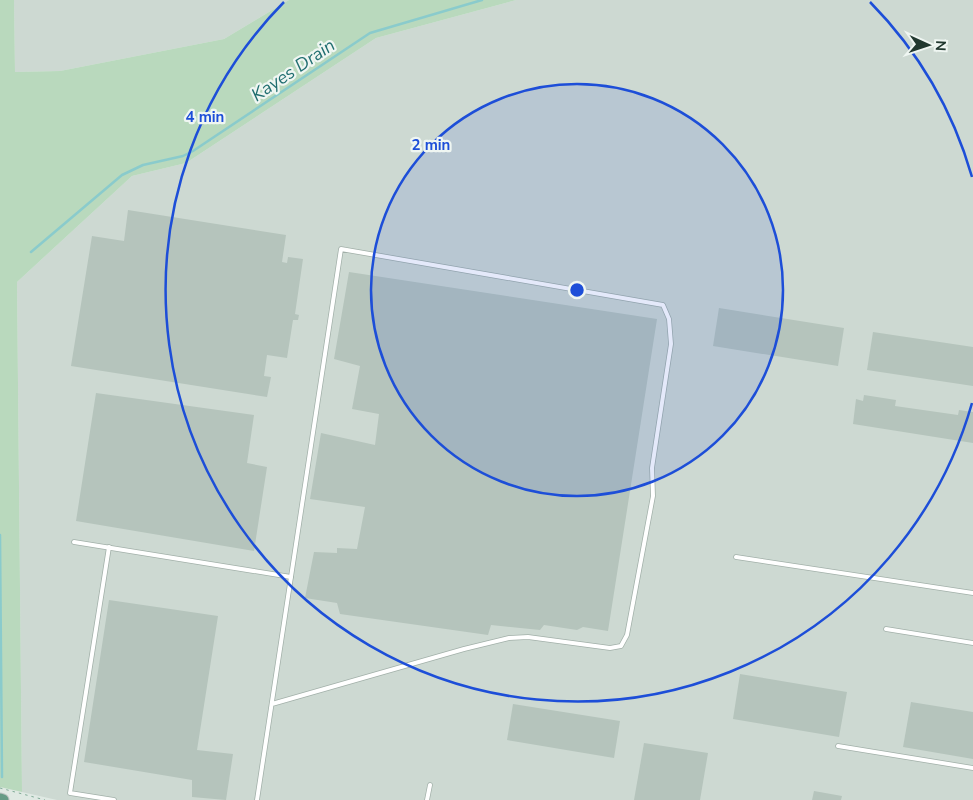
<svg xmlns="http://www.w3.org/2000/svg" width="973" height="800" font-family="'Nunito Sans',sans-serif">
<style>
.built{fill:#cdd9d2}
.green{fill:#b9d9bd}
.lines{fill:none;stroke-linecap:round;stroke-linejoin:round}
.stream{stroke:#8acbcc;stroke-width:2.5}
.building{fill:#b5c4bc}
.service-casing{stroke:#a2b0a9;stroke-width:5.5}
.primary-casing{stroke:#bcc3c1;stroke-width:13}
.path{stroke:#81ab98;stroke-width:1;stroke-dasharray:2.5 4;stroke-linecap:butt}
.service{stroke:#fff;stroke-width:4}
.primary{stroke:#669c86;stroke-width:11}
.ring{fill:none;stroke:#1d4ed8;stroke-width:2.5}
.labels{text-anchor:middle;stroke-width:4.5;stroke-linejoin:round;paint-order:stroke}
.water-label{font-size:18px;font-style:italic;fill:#206e70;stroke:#eff6f2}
.centre{fill:#1d4ed8;stroke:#eff6f2;stroke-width:2.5}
.ring-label{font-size:15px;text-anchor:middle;font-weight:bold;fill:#1d4ed8;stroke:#eff6f2;stroke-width:4.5;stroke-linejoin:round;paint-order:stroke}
</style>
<rect width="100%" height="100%" fill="#dfe9e3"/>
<g class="built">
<polygon points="14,0 289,0 224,39 60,71 15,72"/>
<polygon points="516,0 973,0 973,800 57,800 22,792 17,282 132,176 186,163 376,38"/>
</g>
<polygon class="green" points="0,0 14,0 15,72 60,71 224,39 289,0 516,0 376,38 186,163 132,176 17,282 22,792 0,787"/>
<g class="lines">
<g class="stream">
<polyline points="31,252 122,175 143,165 183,156 193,151 370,33 482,0"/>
<polyline points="0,535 2,777"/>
</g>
</g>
<g class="building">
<polygon points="128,210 286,235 282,262 287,263 288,257 303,259 295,314 299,315 298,320 293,320 287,358 267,355 264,376 271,377 267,397 71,366 92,236 124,241"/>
<polygon points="349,272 657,319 608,631 583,627 577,630 544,625 540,630 491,625 488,635 340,614 337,603 305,598 314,552 337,553 337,548 357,549 365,507 310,499 321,433 375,445 379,414 352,409 360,366 334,359"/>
<polygon points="719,308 844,328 838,366 713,346"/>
<polygon points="873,332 973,347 973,386 867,370"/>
<polygon points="96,393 254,415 247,463 267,467 254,551 76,521"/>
<polygon points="864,395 896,400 895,406 958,415 959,410 973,412 973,443 853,424 856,399 863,401"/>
<polygon points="109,600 218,616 197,750 233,754 226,800 192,797 192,780 84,762"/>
<polygon points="740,674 847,692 839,737 733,719"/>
<polygon points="911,702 973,712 973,759 903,747"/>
<polygon points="513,704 620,721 614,758 507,740"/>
<polygon points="644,743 708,753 700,800 634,800"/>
<polygon points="814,791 842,796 841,800 812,800"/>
</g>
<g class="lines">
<defs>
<g id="service">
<polyline points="74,542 291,577"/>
<polyline points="109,547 70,793 114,800"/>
<polyline points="736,557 973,593"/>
<polyline points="886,629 973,643"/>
<polyline points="838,746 973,768"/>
<polyline points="257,800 262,767 341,249 663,305 669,319 671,344 652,468 653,496 627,635 621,646 610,648 528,637 509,638 464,649 272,704"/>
<polyline points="427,800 430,785"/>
</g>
<polyline id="primary" points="0,799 3,800"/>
</defs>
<use href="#service" class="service-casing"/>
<use href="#primary" class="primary-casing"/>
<polyline class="path" points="0,788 45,800"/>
<use href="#service" class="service"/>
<use href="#primary" class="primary"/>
</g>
<circle cx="577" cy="290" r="206" fill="#1d4ed8" fill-opacity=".12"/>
<g class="ring">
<circle cx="577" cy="290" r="206"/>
<path d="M972 403A411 411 0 1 1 284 2M870 2A411 411 0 0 1 972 177"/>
</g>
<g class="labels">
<g class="water-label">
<text transform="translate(293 70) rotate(-34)" y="6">Kayes Drain</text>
</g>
</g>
<circle cx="577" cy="290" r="8" class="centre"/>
<g class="ring-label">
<text x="205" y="122">4 min</text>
<text x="431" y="150">2 min</text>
</g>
<g transform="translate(928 45) rotate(93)" stroke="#eff6f2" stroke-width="4" paint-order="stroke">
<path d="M0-4L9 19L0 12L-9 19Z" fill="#21382f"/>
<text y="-8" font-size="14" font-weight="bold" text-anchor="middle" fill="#21382f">N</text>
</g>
</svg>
